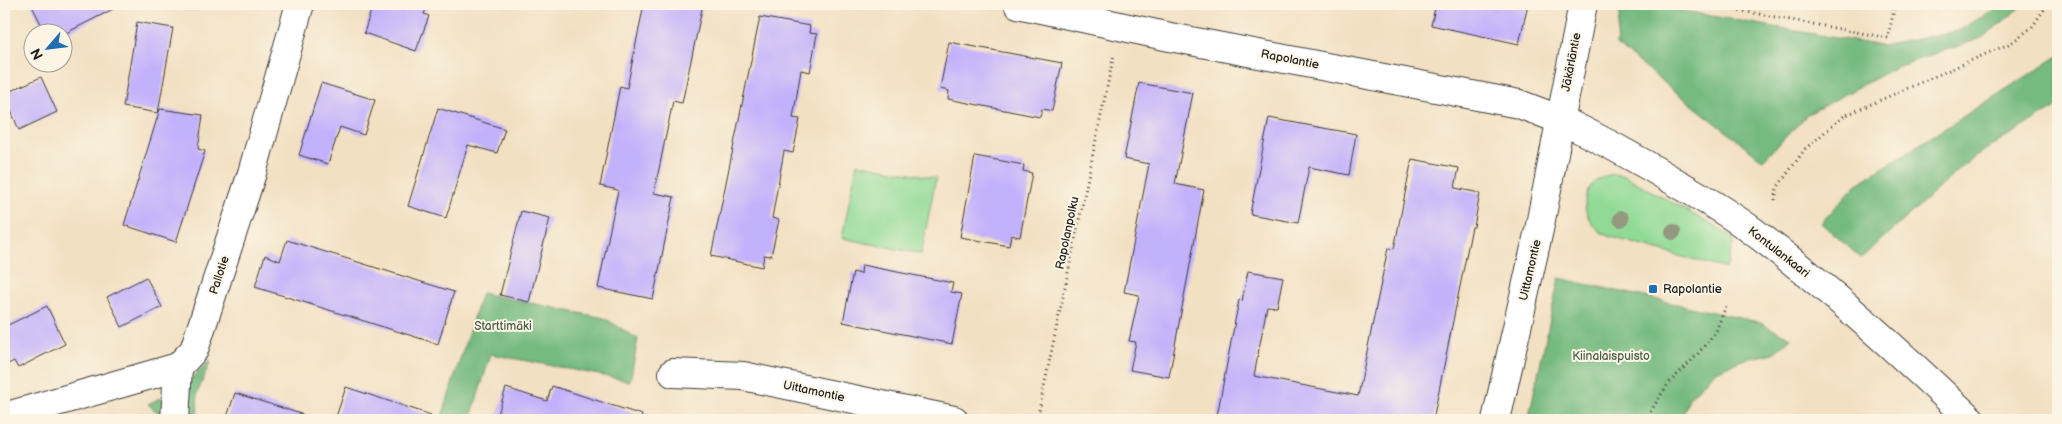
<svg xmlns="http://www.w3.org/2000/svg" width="2062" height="424" font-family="'Balsamiq Sans',sans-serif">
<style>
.green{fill:#91da96;stroke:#567b59}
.forest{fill:#74ba7f;stroke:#486b4e}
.building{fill:#c2b1fb}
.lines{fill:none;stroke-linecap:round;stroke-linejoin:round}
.minor-casing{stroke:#3c3935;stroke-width:30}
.major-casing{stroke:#3c3935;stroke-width:30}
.path{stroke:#3c3935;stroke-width:3;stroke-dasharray:1 4;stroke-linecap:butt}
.minor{stroke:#fff;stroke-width:28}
.major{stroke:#fff;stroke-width:28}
.tree{fill:#93987e}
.poi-dot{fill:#1f6fb2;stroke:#fcf5e5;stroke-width:2}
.labels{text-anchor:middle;stroke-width:4;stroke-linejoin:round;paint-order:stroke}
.street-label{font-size:12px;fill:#1c1c1c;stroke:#fcf5e5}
.poi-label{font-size:12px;fill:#1c1c1c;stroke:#fcf5e5;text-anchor:start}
.park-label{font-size:12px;fill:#455e47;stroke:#fcf5e5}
</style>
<rect width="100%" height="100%" fill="#fcf5e5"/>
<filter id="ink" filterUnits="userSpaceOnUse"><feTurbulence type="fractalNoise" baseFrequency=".02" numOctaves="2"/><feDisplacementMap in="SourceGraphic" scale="10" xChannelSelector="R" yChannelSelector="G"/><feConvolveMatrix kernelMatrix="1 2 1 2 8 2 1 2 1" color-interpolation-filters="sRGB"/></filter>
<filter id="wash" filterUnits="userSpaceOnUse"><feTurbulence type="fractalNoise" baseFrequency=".0096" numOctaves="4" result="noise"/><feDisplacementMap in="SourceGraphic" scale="20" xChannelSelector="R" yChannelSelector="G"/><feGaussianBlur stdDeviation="1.12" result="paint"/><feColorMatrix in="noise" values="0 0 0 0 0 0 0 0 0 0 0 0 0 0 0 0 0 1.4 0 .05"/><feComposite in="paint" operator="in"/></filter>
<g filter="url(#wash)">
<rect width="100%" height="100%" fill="#f2e0c2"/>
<g class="green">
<polygon points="857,163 936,178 921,254 842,238"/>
<path d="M1614,174L1625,176L1721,230L1734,240L1726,269L1608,236C1577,222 1576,179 1614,174Z"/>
</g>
<g class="forest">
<polygon points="1621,4 1644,4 1882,46 1958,31 2003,4 2025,4 1982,38 1896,67 1808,114 1763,160 1616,45"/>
<polygon points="2058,56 2058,106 1987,149 1962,167 1861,258 1821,223 1856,185"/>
<polygon points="1559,278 1758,322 1791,338 1774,353 1742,360 1714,372 1689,398 1680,420 1528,420"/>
<polygon points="481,293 604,318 638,339 630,381 491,354 470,420 441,420"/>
<polygon points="211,360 197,394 198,420 166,420 148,404 181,388"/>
</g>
<g id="blocks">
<g class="building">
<polygon points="31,4 123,4 62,35 62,32 45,32"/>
<polygon points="373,4 428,4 424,14 429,16 416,51 364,33"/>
<polygon points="644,4 703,4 682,103 673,101 654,193 674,197 653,299 598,288 618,190 600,186 620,86 627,88"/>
<polygon points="1436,4 1528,4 1519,44 1431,25"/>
<polygon points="760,17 810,26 809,33 817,34 810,72 801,70 793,118 800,119 793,153 784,151 772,218 779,220 771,256 764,255 762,267 711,256"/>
<polygon points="137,22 173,28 158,113 123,107"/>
<polygon points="949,42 1062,63 1052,111 1042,109 1040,117 948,99 949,91 940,89"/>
<polygon points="41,77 57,112 19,130 4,94"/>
<polygon points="321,83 375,100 364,135 340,127 328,164 299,155"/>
<polygon points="1139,83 1193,93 1175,184 1204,190 1169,377 1130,370 1136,342 1129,341 1139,295 1124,292 1149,164 1124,159"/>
<polygon points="438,108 505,129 497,153 468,145 446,218 408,206"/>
<polygon points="160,109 203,115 198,149 205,151 176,242 124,225"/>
<polygon points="1269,118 1356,134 1349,175 1309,167 1298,223 1250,214"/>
<polygon points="975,156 1024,165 1023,171 1032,173 1020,237 1011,235 1009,246 960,237"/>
<polygon points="1412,159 1459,168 1455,188 1480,193 1474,227 1472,227 1433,420 1239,420 1217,416 1239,300 1242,301 1248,271 1283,277 1277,307 1267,306 1254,376 1358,396 1388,248 1394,249"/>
<polygon points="521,211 550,218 529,302 500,295"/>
<polygon points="287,240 454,292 438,344 255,287 265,255 280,261"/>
<polygon points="862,265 953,283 951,292 962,294 952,344 843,322 853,272 861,274"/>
<polygon points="146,277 162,307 122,327 107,297"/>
<polygon points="47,306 65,344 18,368 14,361 4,366 4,327"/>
<polygon points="552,386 642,415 641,420 496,420 506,388 547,401"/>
<polygon points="346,387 431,415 430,420 335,420"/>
<polygon points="235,393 304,415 303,420 226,420"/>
</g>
</g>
</g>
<g filter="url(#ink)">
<use href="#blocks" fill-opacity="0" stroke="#3c3935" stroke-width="1"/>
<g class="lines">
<defs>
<g id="minor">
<polyline points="1018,4 1170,37 1519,104 1561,120"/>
<polyline points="673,373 743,376 954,420"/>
<polyline points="4,417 178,367 194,350 252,173 300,4"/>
<polyline points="175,420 178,367"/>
<polyline points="1496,420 1539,230 1583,4"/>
</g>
<path id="major" d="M1561,120C1601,139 1639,160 1677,183C1703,198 1730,214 1754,232C1831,289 1901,354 1971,420"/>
</defs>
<use href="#minor" class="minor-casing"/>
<use href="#major" class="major-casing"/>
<g class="path">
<polyline points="1705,4 1888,38 1895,4"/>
<polyline points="1775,200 1777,188 1805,149 1844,116 2011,43 2032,27 2048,4"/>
<polyline points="1037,420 1114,54"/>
<polyline points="1645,420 1668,384 1697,355 1716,331 1726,306"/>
<polyline points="2046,420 2058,406"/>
</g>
<use href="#minor" class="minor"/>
<use href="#major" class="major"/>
</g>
<g class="tree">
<circle cx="1621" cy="219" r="8"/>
<circle cx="1673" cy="232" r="8"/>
</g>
</g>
<rect class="poi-dot" x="1648" y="284" width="10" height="10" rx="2.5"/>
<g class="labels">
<g class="street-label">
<text transform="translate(1290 59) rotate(11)" y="4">Rapolantie</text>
<text transform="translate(1571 62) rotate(-79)" y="4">Jäkärläntie</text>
<text transform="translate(1067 233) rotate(-78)" y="4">Rapolanpolku</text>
<text transform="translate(1779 252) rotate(38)" y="4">Kontulankaari</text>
<text transform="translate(1530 270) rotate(-77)" y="4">Uittamontie</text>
<text transform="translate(219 275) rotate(-72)" y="4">Pallotie</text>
<text transform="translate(814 391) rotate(12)" y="4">Uittamontie</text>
</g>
<g class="poi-label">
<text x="1663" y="293">Rapolantie</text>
</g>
<g class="park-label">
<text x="503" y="330">Starttimäki</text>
<text x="1611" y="360">Kiinalaispuisto</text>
</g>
</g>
<rect width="2062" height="424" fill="none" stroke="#fcf5e5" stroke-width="20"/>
<g transform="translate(48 48) rotate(242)"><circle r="24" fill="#fcf5e5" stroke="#a29e95"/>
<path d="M0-4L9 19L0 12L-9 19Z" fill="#1f6fb2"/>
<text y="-8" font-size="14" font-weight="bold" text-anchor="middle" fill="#1c1c1c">N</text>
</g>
</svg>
